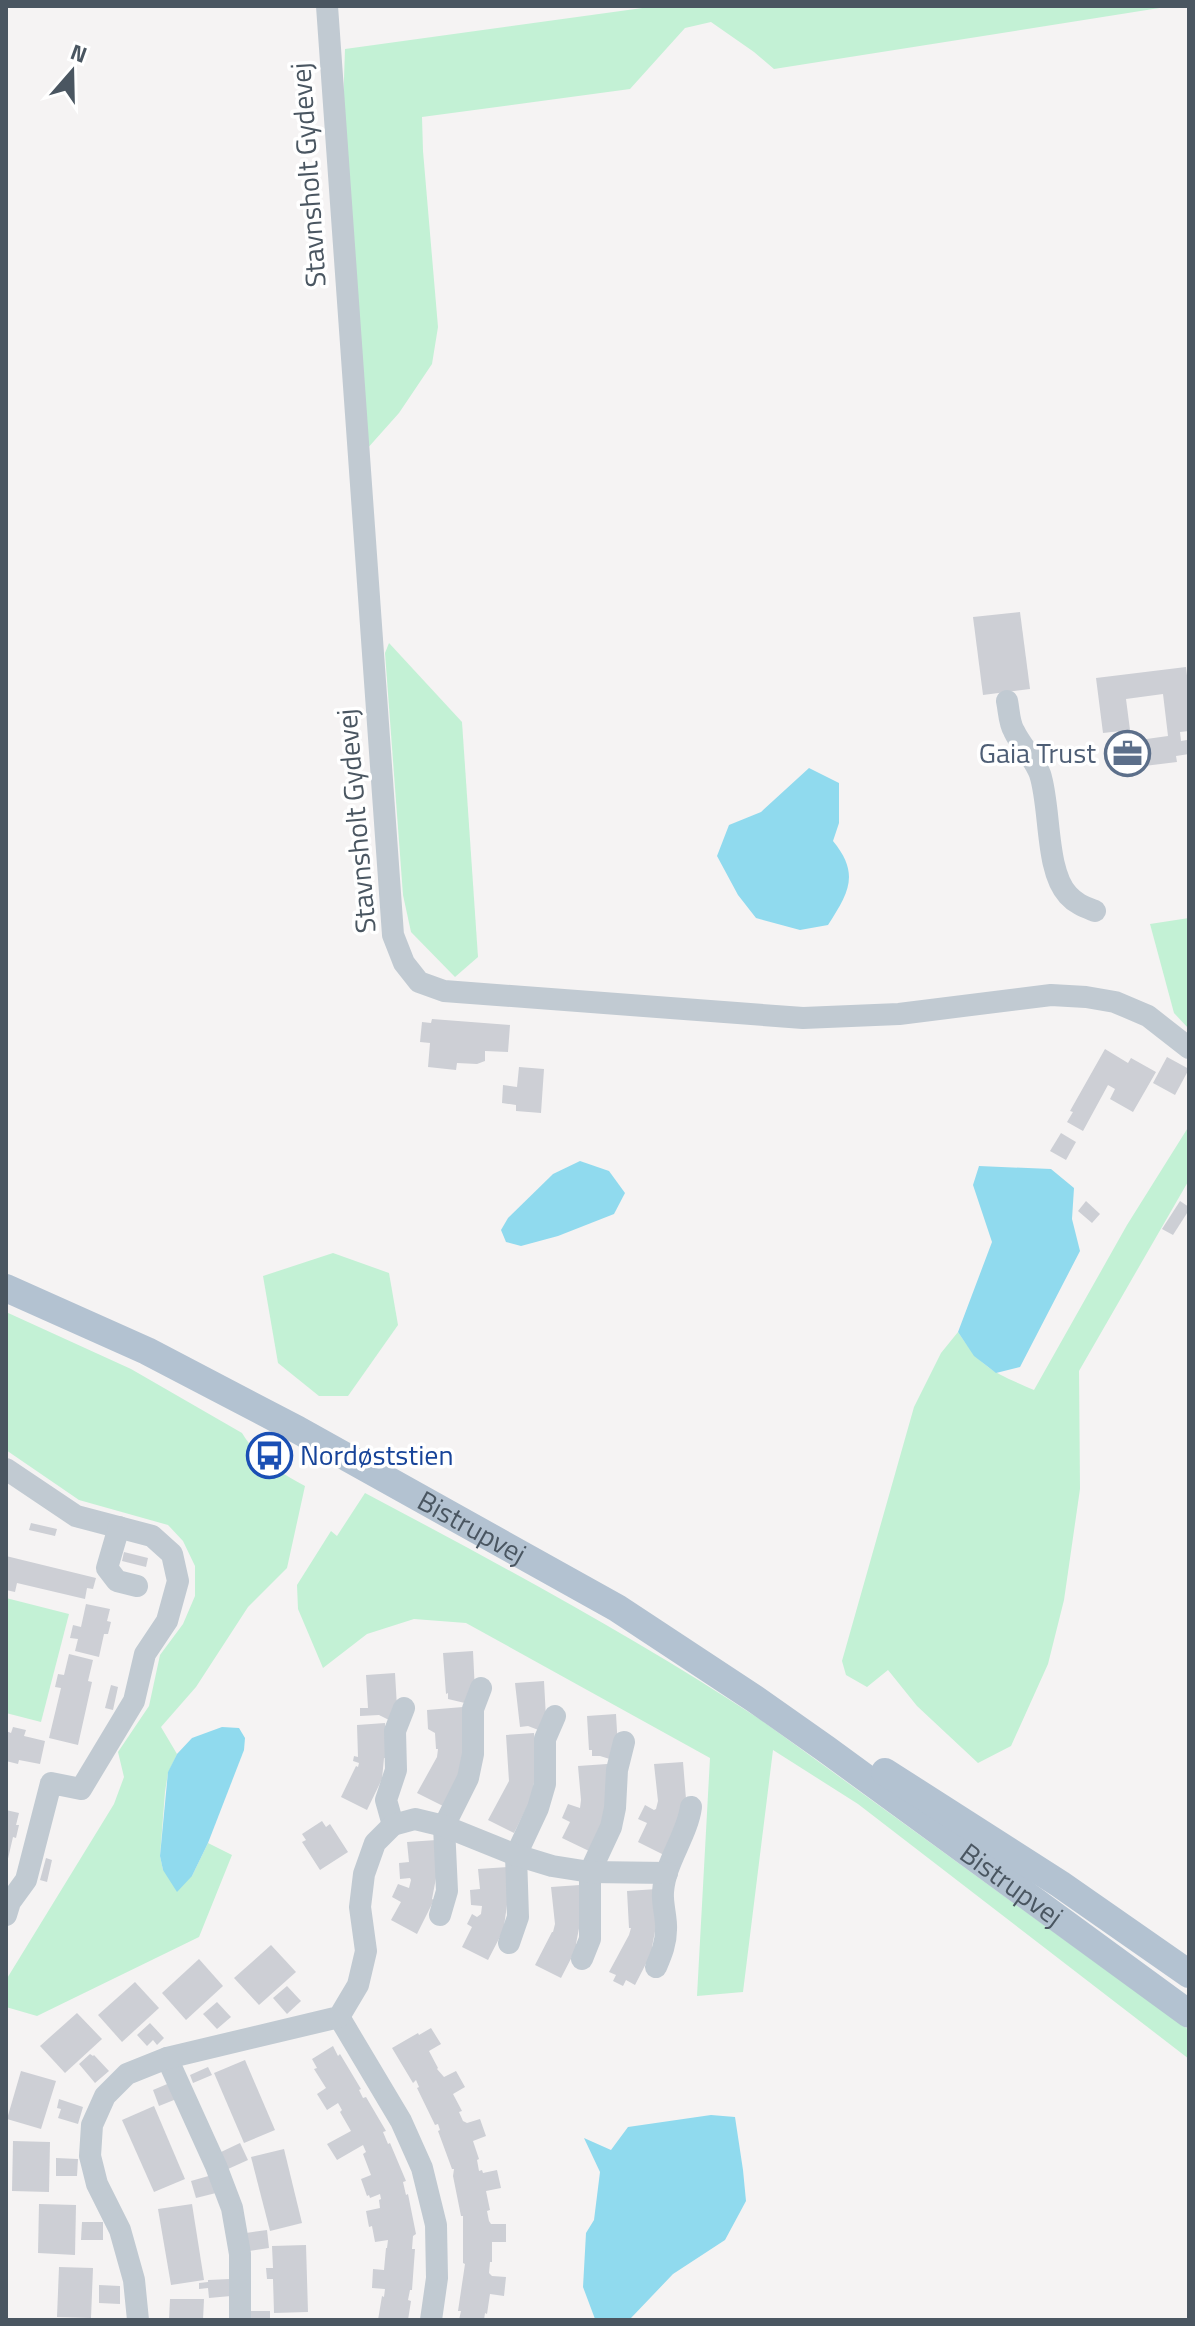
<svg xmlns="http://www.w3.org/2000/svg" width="1195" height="2326" font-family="'Titillium Web',sans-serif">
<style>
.green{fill:#c3f1d5}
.water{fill:#90daee}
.building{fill:#cdcfd5}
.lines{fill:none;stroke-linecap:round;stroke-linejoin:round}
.minor{stroke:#c1cad2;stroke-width:22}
.major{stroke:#b3c2d1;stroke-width:28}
.labels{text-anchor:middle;stroke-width:7;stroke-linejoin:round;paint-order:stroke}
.street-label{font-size:28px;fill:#4a5661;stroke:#fff}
.service-label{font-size:28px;fill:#4e5e75;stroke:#fff;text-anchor:end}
.transit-label{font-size:28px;fill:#164399;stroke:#fff;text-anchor:start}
</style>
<rect width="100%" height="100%" fill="#f5f3f3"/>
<g class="green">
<polygon points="657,6 1172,6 774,69 754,52 711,22 685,28 630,89 422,117 423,151 438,327 432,364 399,413 366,450 342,138 345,49"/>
<polygon points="389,643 462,722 478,957 455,977 411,932 403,895 385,653"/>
<polygon points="1189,918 1189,1029 1174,1013 1150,924"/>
<path d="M1189,1126V1180L1079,1371L1080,1489L1064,1600L1048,1664L1011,1746L978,1763L917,1706L888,1670L867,1687L846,1675L842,1661L914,1407L941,1353L958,1332C982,1369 995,1373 1034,1390L1127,1225Z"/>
<polygon points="333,1253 389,1273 398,1325 348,1396 319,1396 278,1363 263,1276"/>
<path d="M6,1312L131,1369L242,1433C257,1458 279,1472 305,1486L287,1568L248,1607L196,1687L161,1727L177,1754L168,1773L165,1792L160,1856L163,1870L192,1876L208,1843L232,1855L199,1937L37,2016L6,2007V1980L114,1804L124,1777L118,1752L149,1706L160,1655L183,1624L195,1596V1566L183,1541L168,1525L79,1500L6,1450Z"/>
<path d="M365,1493C499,1564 633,1636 761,1720L1189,2030V2059L858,1804L773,1750L743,1992L697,1996L710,1758L466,1623L414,1619L367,1634L323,1668L298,1609L297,1585L331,1531L337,1536Z"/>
<polygon points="6,1598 69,1614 41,1722 6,1713"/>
</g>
<g class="water">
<path d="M809,768L839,783V823L833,841C860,874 849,892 828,925L800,930L756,918L738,895L717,856L729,825L761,812Z"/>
<polygon points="580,1161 609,1171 625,1193 614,1214 558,1236 521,1246 506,1242 501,1230 508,1218 553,1174"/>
<polygon points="979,1166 1051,1169 1074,1188 1072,1219 1080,1251 1020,1367 996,1373 974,1356 958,1332 992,1242 973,1185"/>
<polygon points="222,1727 239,1728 245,1738 244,1750 208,1843 192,1876 177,1892 163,1870 160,1856 168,1772 177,1754 192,1738"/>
<polygon points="711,2115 735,2117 743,2170 746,2201 725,2240 673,2274 631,2318 595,2319 583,2287 586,2233 594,2220 600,2172 584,2138 611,2150 628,2127"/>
</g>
<g class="building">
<polygon points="1020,612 1030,689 983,695 973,617"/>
<polygon points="1186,667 1189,693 1189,731 1180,732 1181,741 1187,740 1189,754 1176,756 1177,762 1128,768 1125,742 1168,736 1163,694 1126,699 1130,730 1103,733 1096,678"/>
<polygon points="432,1019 510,1025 508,1052 485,1051 485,1061 477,1064 457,1063 456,1070 428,1067 430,1043 420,1042 422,1022 431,1023"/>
<polygon points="1105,1049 1128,1063 1131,1058 1156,1072 1133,1112 1110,1099 1115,1089 1108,1085 1083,1131 1067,1122 1073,1112 1070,1111"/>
<polygon points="1167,1057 1189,1069 1175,1095 1153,1083"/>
<polygon points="519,1067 544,1069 541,1113 516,1111 516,1105 502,1103 503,1085 517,1087"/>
<polygon points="1061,1133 1076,1142 1066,1160 1050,1151"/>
<polygon points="1086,1201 1100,1214 1092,1223 1078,1211"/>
<polygon points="1180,1201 1189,1207 1189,1210 1173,1235 1162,1229"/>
<polygon points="31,1523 57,1529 55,1536 29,1530"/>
<polygon points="124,1552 148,1558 146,1567 122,1561"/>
<polygon points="6,1556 96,1578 93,1589 87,1588 85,1599 17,1583 15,1592 6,1590"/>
<polygon points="86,1604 110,1609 107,1621 111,1622 108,1634 104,1634 99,1657 75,1651 78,1639 70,1638 73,1625 81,1627"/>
<polygon points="473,1651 475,1692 469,1704 448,1699 448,1693 446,1694 443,1653"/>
<polygon points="69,1654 93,1660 88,1681 92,1682 78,1745 49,1738 61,1688 55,1687 58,1674 64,1675"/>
<polygon points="395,1673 397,1707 391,1721 379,1715 360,1716 360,1708 368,1708 366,1675"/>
<polygon points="544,1681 546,1718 541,1731 528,1726 520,1727 515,1683"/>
<polygon points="111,1685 118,1687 113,1710 105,1708"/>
<polygon points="463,1707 465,1748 461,1770 443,1806 417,1793 437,1757 438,1749 436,1749 435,1733 428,1729 427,1710"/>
<polygon points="616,1714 618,1748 613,1760 600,1756 592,1756 592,1750 589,1750 587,1716"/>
<polygon points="385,1723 387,1758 384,1758 382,1779 367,1810 341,1797 356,1766 358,1767 359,1763 353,1761 354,1756 358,1757 357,1725"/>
<polygon points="13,1727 26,1730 24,1736 45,1741 40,1764 19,1760 18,1764 6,1761 6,1731 11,1733"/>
<polygon points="534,1733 537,1775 535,1775 532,1797 514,1833 488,1820 509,1781 506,1735"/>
<polygon points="683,1762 686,1799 664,1855 638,1842 647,1823 638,1819 645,1805 654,1810 656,1809 658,1801 654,1764"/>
<polygon points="607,1764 608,1798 604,1820 589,1851 562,1838 570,1822 562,1818 568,1804 580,1808 581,1800 578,1766"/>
<polygon points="6,1810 19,1813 16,1825 19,1825 16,1838 13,1837 7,1863"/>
<polygon points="322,1821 326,1827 330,1824 348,1852 320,1870 302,1842 306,1840 302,1834"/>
<polygon points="437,1840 436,1878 432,1899 434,1900 417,1934 391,1920 401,1902 392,1897 398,1884 409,1888 411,1880 410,1878 400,1879 399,1863 409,1862 407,1842"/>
<polygon points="46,1858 52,1860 47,1882 40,1880"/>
<polygon points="508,1867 507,1905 504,1926 505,1927 488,1960 462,1947 472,1927 467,1924 472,1914 477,1917 481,1914 482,1906 471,1905 470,1890 480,1889 478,1869"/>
<polygon points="580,1885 580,1923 576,1944 578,1945 561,1978 535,1965 552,1932 553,1932 555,1924 551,1887"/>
<polygon points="657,1889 656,1926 652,1947 654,1948 635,1985 626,1980 623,1986 613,1981 616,1975 609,1972 629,1935 631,1928 629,1928 627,1891"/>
<polygon points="271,1945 296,1972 259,2005 234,1978"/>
<polygon points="199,1959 223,1986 186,2020 162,1993"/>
<polygon points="135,1982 159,2008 122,2042 98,2015"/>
<polygon points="287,1986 301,2001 287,2014 273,1998"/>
<polygon points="217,2002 231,2017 217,2029 203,2014"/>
<polygon points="77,2013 102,2039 65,2073 40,2046"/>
<polygon points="150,2023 164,2038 157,2045 153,2040 147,2046 137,2035"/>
<polygon points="431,2028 441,2044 429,2051 438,2068 437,2069 444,2077 456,2071 465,2087 453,2094 462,2111 459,2112 463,2121 467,2123 480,2119 486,2136 473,2141 479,2159 477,2160 479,2171 482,2170 483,2173 497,2170 501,2188 486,2191 490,2210 487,2211 489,2221 491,2224 506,2224 506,2242 492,2242 492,2262 490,2262 489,2273 492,2276 506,2277 504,2296 490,2294 487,2314 485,2313 484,2320 459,2320 461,2311 458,2311 465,2264 463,2263 463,2216 461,2216 453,2176 454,2169 452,2169 438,2131 440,2130 438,2124 435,2125 417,2088 419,2087 416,2080 413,2083 392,2048 418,2033 419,2035"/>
<polygon points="333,2046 338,2056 340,2054 361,2089 359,2090 363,2098 366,2097 386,2131 383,2132 388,2144 390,2143 406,2181 403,2182 406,2195 408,2194 416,2234 413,2236 412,2249 415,2249 412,2290 410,2290 408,2300 411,2301 408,2320 378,2320 382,2296 384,2297 385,2289 372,2288 373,2269 384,2270 386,2248 387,2248 388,2240 375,2242 372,2226 369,2227 366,2211 380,2208 379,2200 381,2199 380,2194 370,2198 369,2195 367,2196 361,2179 371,2175 363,2154 366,2152 363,2145 337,2160 327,2144 351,2131 340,2112 342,2110 338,2103 327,2110 317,2094 326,2088 314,2069 317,2068 312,2059"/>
<polygon points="90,2054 93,2056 94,2055 109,2071 95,2083 79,2064"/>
<polygon points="245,2060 275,2130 244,2143 214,2073"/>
<polygon points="208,2067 212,2075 193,2083 190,2075"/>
<polygon points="21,2071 56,2081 41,2129 7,2119"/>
<polygon points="172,2082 179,2098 159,2106 153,2090"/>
<polygon points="59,2099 83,2107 78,2124 58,2118 61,2109 57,2108"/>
<polygon points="154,2106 185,2179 154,2192 122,2120"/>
<polygon points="13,2141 50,2142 49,2192 12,2191"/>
<polygon points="240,2143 248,2160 228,2169 221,2152"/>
<polygon points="284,2149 302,2223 270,2231 251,2157"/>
<polygon points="56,2158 78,2159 77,2176 56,2176"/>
<polygon points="212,2175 216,2193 196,2198 191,2181"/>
<polygon points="39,2204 76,2205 75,2255 38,2253"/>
<polygon points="192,2204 204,2280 171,2285 158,2209"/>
<polygon points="82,2222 103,2222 103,2240 81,2240"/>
<polygon points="267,2230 269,2248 249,2251 246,2233"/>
<polygon points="306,2245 308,2312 274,2313 273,2279 267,2279 266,2268 273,2268 272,2246"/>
<polygon points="59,2267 93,2268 91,2318 57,2317"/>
<polygon points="230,2279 231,2296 209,2298 208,2288 199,2289 199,2283 208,2282 208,2280"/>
<polygon points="99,2285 120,2286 120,2304 99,2303"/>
<polygon points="170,2299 204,2299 203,2320 169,2320"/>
<rect x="249" y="2311" width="21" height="9"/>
</g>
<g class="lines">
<g class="minor">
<polyline points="327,6 393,935 404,963 419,982 444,991 803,1018 899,1014 1051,995 1086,997 1115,1002 1148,1016 1189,1048"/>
<path d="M1007,701C1009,710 1009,723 1014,731C1021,746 1034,758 1040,774C1051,808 1045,870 1068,895C1076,904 1085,907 1095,911"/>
<polyline points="6,1469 76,1516 152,1536 172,1554 178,1581 167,1621 145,1654 134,1701 81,1789 51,1783 26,1880 10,1902 6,1915"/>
<polyline points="119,1527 107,1568 117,1581 137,1586"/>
<polyline points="393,1825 386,1800 396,1770 395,1731 404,1708"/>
<polyline points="440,1915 447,1891 444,1826 468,1778 473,1754 473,1709 481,1688"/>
<polyline points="509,1943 518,1917 516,1855 538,1808 545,1784 545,1739 555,1716"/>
<polyline points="582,1959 590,1939 590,1872 611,1827 615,1808 617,1770 624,1742"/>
<path d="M656,1967C661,1955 666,1944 666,1930C667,1918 662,1905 663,1892C665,1862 687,1836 691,1807"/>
<polyline points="339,2017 401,2121 422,2168 436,2225 437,2278 431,2320"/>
<polyline points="167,2058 216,2166 232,2208 240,2254 240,2320"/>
<polyline points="138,2320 134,2280 120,2230 97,2184 90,2156 92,2125 105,2096 127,2074 167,2058 339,2017 358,1985 366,1951 360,1907 364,1874 375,1843 393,1825 415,1819 444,1826 516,1855 552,1866 590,1872 667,1873"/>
</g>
<g class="major">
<path id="s1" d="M6,1288L147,1351L298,1430L617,1608L755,1699L826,1749L1189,2014"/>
<polyline points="885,1772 1060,1884 1189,1974"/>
</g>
</g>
<defs>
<symbol id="office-ring" viewBox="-11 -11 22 22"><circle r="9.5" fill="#fff" stroke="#5c6f8a" stroke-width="1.5"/><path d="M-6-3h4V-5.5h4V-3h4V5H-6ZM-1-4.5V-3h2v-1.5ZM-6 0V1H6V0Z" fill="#5c6f8a"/></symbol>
<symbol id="bus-ring" viewBox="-11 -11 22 22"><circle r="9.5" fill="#fff" stroke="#1a4fb4" stroke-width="1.5"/><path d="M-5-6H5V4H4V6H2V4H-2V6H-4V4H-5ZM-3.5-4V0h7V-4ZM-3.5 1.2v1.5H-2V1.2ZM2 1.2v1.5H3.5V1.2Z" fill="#1a4fb4"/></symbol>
</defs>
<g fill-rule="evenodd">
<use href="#office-ring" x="1102" y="728" width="51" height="51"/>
<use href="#bus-ring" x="244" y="1430" width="51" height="51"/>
</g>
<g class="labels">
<g class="street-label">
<text transform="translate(308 175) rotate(-94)" y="10">Stavnsholt Gydevej</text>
<text transform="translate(356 821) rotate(-95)" y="10">Stavnsholt Gydevej</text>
<text dy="10" stroke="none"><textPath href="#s1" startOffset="524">Bistrupvej</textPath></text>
<text dy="10" stroke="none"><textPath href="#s1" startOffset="1172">Bistrupvej</textPath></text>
</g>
<g class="service-label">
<text x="1096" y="763">Gaia Trust</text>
</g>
<g class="transit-label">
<text x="300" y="1465">Nordøststien</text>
</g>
</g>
<rect width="1195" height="2326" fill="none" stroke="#4a5661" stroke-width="16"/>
<g transform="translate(72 72) rotate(20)" stroke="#ffffff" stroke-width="6" paint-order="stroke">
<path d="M0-6L14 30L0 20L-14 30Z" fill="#4a5661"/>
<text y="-12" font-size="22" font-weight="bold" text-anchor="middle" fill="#4a5661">N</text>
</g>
</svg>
